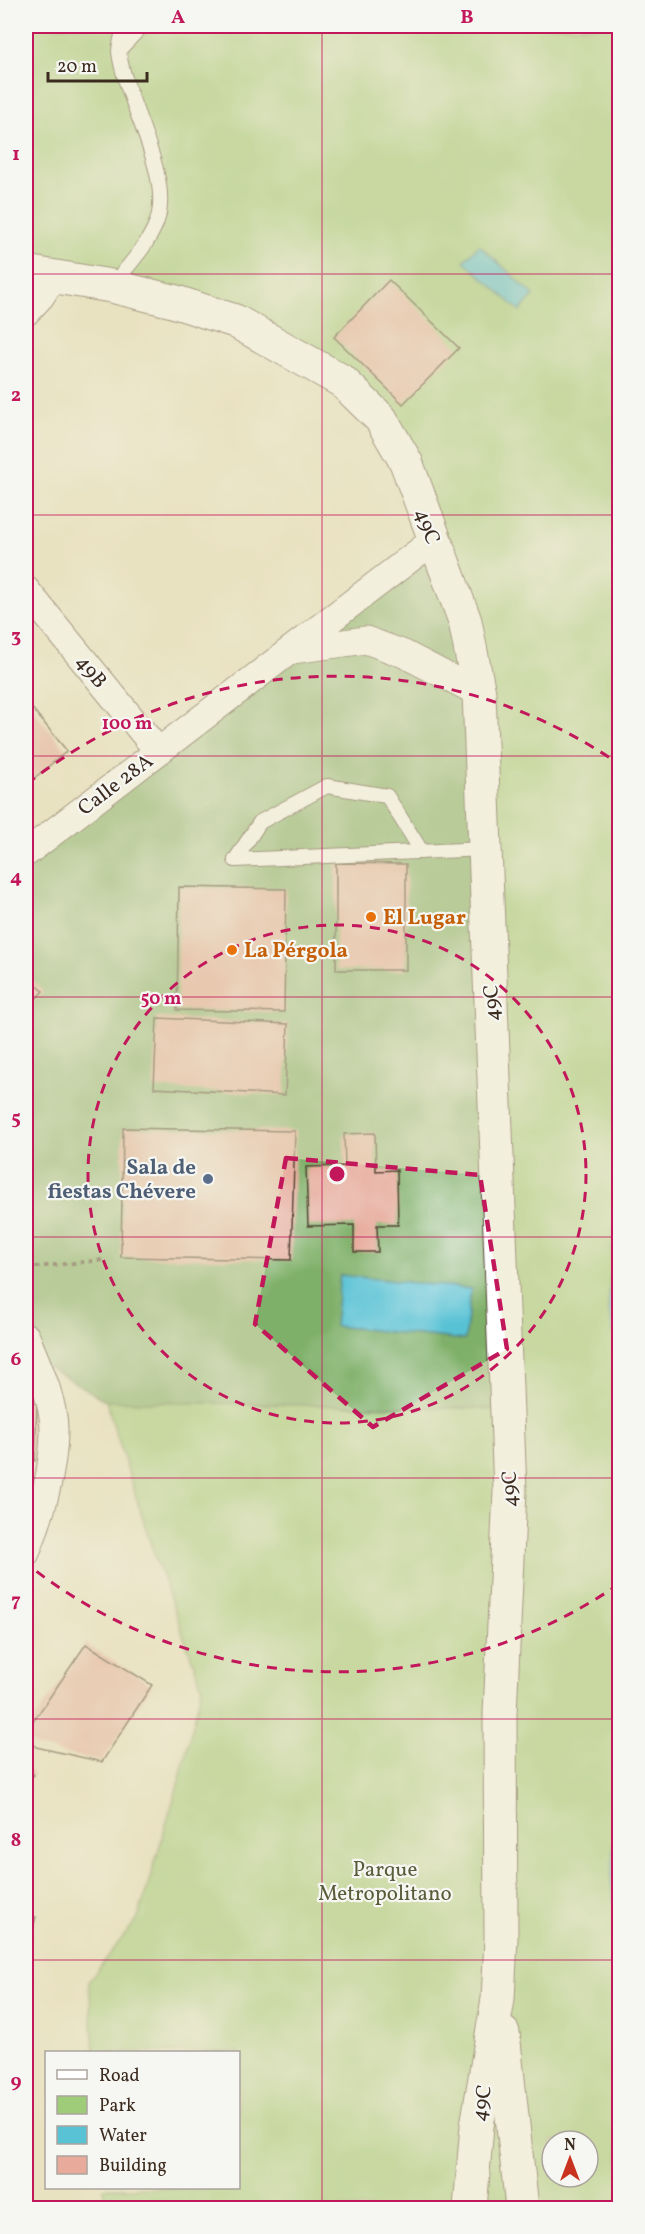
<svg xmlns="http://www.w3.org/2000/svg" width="645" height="2234" font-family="Vollkorn,serif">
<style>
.green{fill:#9fcc79;stroke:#6d7b4c;stroke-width:1.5;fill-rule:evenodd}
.forest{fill:#7fb069;stroke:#5d6d44;stroke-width:1.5}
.water{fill:#59c2d5;stroke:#4a767a;stroke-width:1.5}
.building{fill:#e7aa9b}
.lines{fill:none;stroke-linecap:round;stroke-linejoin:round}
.lane-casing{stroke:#554636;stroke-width:16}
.street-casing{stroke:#554636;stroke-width:29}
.secondary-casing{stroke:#554636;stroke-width:35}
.path{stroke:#554636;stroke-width:4;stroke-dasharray:4.5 4.5;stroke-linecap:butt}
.lane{stroke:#fff;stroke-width:14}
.street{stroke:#fff;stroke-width:27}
.secondary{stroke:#fff;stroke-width:33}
.marked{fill:none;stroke:#c2185b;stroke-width:4.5;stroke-dasharray:12 8;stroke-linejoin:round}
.grid{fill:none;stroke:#c2185b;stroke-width:1.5;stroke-opacity:0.55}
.ring{fill:none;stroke:#c2185b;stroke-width:3;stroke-dasharray:10 8}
.food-dot{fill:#e8710a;stroke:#f6f6f2;stroke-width:2}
.service-dot{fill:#5c6f8a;stroke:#f6f6f2;stroke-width:2}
.labels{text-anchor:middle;stroke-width:4.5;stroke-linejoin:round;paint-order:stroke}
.street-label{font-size:21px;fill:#3b2a1e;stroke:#f6f6f2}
.food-label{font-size:21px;font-weight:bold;fill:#c56008;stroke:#f6f6f2;text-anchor:start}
.service-label{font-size:21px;font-weight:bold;fill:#4e5e75;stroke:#f6f6f2;text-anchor:end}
.park-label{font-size:21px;fill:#595b39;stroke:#f6f6f2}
.centre{fill:#c2185b;stroke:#f6f6f2;stroke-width:3}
.ring-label{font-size:18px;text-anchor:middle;font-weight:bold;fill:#c2185b;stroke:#f6f6f2;stroke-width:4.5;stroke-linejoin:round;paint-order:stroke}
.neatline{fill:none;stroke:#c2185b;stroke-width:2}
.grid-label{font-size:20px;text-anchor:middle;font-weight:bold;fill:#c2185b}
</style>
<rect width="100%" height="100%" fill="#f6f6f2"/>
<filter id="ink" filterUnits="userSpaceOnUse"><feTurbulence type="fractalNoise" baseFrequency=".0167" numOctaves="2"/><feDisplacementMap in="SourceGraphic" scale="12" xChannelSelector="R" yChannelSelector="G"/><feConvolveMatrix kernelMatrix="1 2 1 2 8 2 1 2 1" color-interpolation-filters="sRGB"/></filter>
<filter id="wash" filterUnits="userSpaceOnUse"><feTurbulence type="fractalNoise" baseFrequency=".008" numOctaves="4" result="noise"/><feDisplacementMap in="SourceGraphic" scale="24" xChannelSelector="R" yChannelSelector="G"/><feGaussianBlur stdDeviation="1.35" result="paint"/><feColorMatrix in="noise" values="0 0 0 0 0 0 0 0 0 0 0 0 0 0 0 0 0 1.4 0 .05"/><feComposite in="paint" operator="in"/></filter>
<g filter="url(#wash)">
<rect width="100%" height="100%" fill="#e9e2c1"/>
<path class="green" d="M26,26H619L620,1164L608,1309L620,1354V1770L611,1881L620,1942L619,2208H105L104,2188H238V2052H94L89,1981L138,1918L180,1778L202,1687L152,1548L106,1401L506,1409L479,693L381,419L235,321L53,277L26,311ZM552,2141H588V2177H552Z"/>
<polygon class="forest" points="433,541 465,621 506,1409 106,1401 35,1359 26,1337 26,853"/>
<g class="water">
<polygon points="479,245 534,295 520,311 464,261"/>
<polygon points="619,1164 619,1354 608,1309"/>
<polygon points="340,1275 471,1289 465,1340 335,1326"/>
<polygon points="619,1770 619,1942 611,1881"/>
</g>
<g id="blocks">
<g class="building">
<polygon points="389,280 459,348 403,404 334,337"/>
<polygon points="26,701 67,751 26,785"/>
<polygon points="336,863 406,864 406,970 336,970"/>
<polygon points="179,887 286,889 284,1012 177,1010"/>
<polygon points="26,974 43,991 26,1010"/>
<polygon points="157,1018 288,1024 285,1095 154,1088"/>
<polygon points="123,1128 295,1131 291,1260 121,1257"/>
<polygon points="375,1133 376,1171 397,1170 398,1225 377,1225 378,1252 354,1252 354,1225 308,1226 306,1167 345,1166 344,1134"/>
<polygon points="26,1402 37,1404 35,1461 26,1460"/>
<polygon points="26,1489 38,1494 26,1524"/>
<polygon points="86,1644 152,1685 102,1762 36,1747 26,1737 26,1732"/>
<polygon points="26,1766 34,1775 26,1782"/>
<polygon points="26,1914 36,1917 26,1954"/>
</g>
</g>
</g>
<g filter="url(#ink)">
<use href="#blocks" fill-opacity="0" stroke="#554636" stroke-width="1.5"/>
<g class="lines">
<defs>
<g id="lane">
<polyline points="120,49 142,26"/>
<path d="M113,285C129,264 148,246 157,221C173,175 125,101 119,52C119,44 123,34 124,26"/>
<polyline points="422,852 387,796 327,786 260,822 235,860 485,849"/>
</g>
<g id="street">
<polyline points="26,312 41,296 53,277"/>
<polyline points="26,590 158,751"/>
<polyline points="292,650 366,640 404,654 479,693"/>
<polyline points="26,853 433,541"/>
<path d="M26,1337C38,1366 55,1402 54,1433C53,1475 41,1515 26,1553"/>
</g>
<g id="secondary">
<polyline points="26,272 111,286 173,301 235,321 342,381 381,419 406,462 465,621 479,693 510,1491 500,1714 501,1939 498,1999 477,2126 470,2208"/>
<polyline points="503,2033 522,2208"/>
</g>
</defs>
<use href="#lane" class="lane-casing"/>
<use href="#street" class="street-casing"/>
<use href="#secondary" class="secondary-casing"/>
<polyline class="path" points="26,1268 104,1260"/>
<use href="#lane" class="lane"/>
<use href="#street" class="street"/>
<use href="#secondary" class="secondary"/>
</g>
</g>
<path d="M0 0H645V2234H0ZM286,1158L480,1175L507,1349L373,1427L255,1324Z" fill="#e9e2c1" fill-opacity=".55" fill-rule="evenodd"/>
<path class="marked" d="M286,1158L480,1175L507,1349L373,1427L255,1324Z"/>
<path class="grid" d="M322,26V2208M26,274H620M26,515H620M26,756H620M26,997H620M26,1237H620M26,1478H620M26,1719H620M26,1960H620"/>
<g class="ring">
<circle cx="337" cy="1174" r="249"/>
<path d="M619 1584A498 498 0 0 1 27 1564M27 784A498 498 0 0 1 619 764"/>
</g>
<g class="food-dot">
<circle cx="371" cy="917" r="6"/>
<circle cx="232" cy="950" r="6"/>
</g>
<circle class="service-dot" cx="208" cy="1179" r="6"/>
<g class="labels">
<g class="street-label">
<text transform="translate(428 526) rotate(69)" y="7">49C</text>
<text transform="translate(92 671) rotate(51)" y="7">49B</text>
<text transform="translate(115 784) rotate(-37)" y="7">Calle 28A</text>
<text transform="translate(491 1003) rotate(-92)" y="7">49C</text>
<text transform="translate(509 1489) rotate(-91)" y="7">49C</text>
<text transform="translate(481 2103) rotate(-80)" y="7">49C</text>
</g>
<g class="food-label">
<text x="383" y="924">El Lugar</text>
<text x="244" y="957">La Pérgola</text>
</g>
<g class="service-label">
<text x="196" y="1174">Sala de<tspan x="196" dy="24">fiestas Chévere</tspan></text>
</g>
<g class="park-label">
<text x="385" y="1876">Parque<tspan x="385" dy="24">Metropolitano</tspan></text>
</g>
</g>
<circle cx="337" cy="1174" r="9" class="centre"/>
<g class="ring-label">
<text x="127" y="729">100 m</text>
<text x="161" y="1004">50 m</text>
</g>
<rect width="645" height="2234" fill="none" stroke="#f6f6f2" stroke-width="66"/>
<rect x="45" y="2051" width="195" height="138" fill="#f6f6f2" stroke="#aba49d" stroke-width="1.5"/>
<rect x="57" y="2070" width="30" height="9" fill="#ffffff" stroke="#aba49d" stroke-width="1.5"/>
<text x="99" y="2081" font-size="18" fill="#3b2a1e">Road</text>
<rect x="57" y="2096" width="30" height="18" fill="#9fcc79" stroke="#aba49d" stroke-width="1.5"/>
<text x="99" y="2111" font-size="18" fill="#3b2a1e">Park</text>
<rect x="57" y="2126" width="30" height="18" fill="#59c2d5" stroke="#aba49d" stroke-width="1.5"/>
<text x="99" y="2141" font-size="18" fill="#3b2a1e">Water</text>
<rect x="57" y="2156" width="30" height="18" fill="#e7aa9b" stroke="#aba49d" stroke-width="1.5"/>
<text x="99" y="2171" font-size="18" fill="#3b2a1e">Building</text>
<g transform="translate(570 2159)"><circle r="28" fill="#f6f6f2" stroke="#aba49d" stroke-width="1.5"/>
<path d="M0-4.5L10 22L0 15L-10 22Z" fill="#c8321e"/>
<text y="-9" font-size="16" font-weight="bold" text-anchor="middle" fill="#3b2a1e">N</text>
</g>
<path d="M48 72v9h99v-9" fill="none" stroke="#3b2a1e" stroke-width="3"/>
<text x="57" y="72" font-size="18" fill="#3b2a1e" stroke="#f6f6f2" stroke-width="4.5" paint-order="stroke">20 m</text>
<rect x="33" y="33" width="579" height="2168" class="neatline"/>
<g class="grid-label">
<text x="178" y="23">A</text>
<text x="467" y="23">B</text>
<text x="16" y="160">1</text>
<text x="16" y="401">2</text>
<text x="16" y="642">3</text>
<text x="16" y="883">4</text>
<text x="16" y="1124">5</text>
<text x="16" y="1365">6</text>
<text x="16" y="1606">7</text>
<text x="16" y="1846">8</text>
<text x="16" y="2087">9</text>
</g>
</svg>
